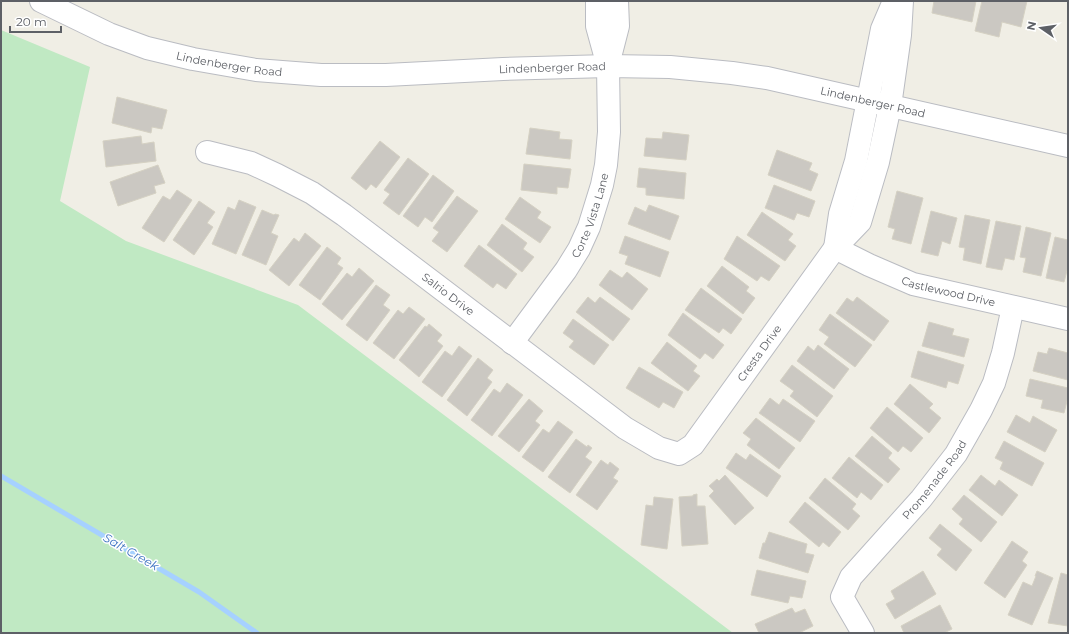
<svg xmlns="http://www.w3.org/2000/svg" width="1069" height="634" font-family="Montserrat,sans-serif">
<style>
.green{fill:#c0e9c3}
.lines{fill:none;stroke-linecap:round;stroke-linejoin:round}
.stream{stroke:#a6d1ff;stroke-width:5}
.building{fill:#cbc8c2;stroke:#d5d1c3}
.minor-casing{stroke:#babcc2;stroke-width:24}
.minor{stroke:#fff;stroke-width:22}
.labels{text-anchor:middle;stroke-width:3;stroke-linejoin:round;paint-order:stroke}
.street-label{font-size:11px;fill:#5d6066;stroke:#fff}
.water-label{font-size:12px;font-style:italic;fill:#3e74c2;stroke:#fff}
</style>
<rect width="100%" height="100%" fill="#f0eee5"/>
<polygon class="green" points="1,30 90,67 60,201 126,241 298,305 733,633 1,633"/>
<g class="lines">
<polyline class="stream" points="1,476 199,592 257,633"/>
</g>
<g class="building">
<polygon points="934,1 976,1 972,22 932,13"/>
<polygon points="982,1 1027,1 1021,27 1002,22 999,37 975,31"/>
<polygon points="117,97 167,110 162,129 152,127 151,133 112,123"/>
<polygon points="530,128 560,132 559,139 572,140 570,159 526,154"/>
<polygon points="663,132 689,135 686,160 644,156 646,138 662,139"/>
<polygon points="141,136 142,144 154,142 156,161 106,167 103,141"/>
<polygon points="380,141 400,157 376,188 371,184 366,190 351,178"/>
<polygon points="777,150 812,163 809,170 818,174 811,191 768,175"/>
<polygon points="408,158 429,174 399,215 383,203 390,194 384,190"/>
<polygon points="524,164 571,169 568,188 557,187 557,194 521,190"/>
<polygon points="158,165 165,183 154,186 156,193 118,206 110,182"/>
<polygon points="639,168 686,173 684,199 646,195 646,188 637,187"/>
<polygon points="433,175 454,191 432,222 425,217 418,227 403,216"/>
<polygon points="774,185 815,201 809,217 797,213 794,220 765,208"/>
<polygon points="177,190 192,200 164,242 142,228 163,196 170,200"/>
<polygon points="897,191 923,198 911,244 892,239 895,229 888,227"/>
<polygon points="457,196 478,211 447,252 432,241 439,232 433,228"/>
<polygon points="520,197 541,212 537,218 551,227 540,243 505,219"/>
<polygon points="239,200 256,207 236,254 212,244 228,207 235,210"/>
<polygon points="199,201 215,212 207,223 213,227 194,255 173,240"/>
<polygon points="649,205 679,216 670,240 628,224 635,207 646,212"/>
<polygon points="262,210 274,215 275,214 279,215 271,233 278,236 266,265 242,255"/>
<polygon points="931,211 957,218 950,244 942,241 938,256 921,252"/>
<polygon points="762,212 793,234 788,240 796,246 785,261 747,235"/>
<polygon points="965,215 990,220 981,264 963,260 965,248 959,247"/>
<polygon points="996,221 1021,226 1014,260 1005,258 1002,270 986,267"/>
<polygon points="502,224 527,243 523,249 534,257 522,272 487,245"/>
<polygon points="1026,227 1051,233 1041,276 1023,272 1026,258 1020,257"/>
<polygon points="305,233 321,246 289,286 269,270 294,238 299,242"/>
<polygon points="625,236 669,252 660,277 625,264 628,256 619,253"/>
<polygon points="737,236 780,266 769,281 761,276 757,281 724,259"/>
<polygon points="1055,237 1068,240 1068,267 1064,282 1046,278"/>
<polygon points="479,245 517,274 506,289 497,283 493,288 464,266"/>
<polygon points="327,247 341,258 337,264 343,268 320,300 299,285"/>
<polygon points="722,266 749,287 746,291 755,298 743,314 707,286"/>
<polygon points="359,268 374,281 342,320 322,304 347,273 352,277"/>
<polygon points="610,270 622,278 627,272 648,289 632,310 599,285"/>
<polygon points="376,285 390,295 383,305 390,310 367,341 346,325"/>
<polygon points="701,288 742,319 731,334 723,328 719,333 685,310"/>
<polygon points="588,297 595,303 600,297 630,319 613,341 576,312"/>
<polygon points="857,297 889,321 874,341 836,313 847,298 853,302"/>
<polygon points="409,307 425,319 394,359 373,343 398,310 403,314"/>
<polygon points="683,313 724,345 713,359 705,353 700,359 668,335"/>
<polygon points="830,314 872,345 855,367 824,344 829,337 819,330"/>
<polygon points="573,319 609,345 594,365 569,347 574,341 563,333"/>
<polygon points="929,322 954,329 952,335 969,339 964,357 922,346"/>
<polygon points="429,324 442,335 437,341 443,346 419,377 399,360 425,326 427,327"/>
<polygon points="667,342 697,366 693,371 700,376 688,391 651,363"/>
<polygon points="818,345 849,369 834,389 797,361 808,346 814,351"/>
<polygon points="459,346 472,356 442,397 422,382 445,351 452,356"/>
<polygon points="1049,348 1068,353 1068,380 1033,371 1038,352 1047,354"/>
<polygon points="918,351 964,365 958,384 948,381 946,388 911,377"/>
<polygon points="478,358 493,370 487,378 492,382 467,416 447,400"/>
<polygon points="792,365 833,396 817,417 790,396 794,391 780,381"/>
<polygon points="639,367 683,392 674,408 663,402 659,408 626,388"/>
<polygon points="1030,379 1068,388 1068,397 1064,413 1041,408 1043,400 1026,396"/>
<polygon points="507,383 523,395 492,436 471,420 494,389 500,393"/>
<polygon points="910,384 933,404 929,408 941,418 929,433 894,404"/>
<polygon points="770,398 779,405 783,399 815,421 800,442 759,413"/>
<polygon points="529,399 543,411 535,421 540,425 519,452 498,436"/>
<polygon points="887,407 923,438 911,452 903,446 898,452 870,428"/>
<polygon points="1016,415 1030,423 1033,416 1057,430 1045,452 1007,432"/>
<polygon points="756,418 795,448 779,469 747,445 751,439 743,433"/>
<polygon points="558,421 573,432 543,472 522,457 543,429 549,433"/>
<polygon points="872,436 892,453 888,458 900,469 888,483 855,456"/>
<polygon points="576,439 587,447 588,445 592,448 585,457 592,462 570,493 548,477"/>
<polygon points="1004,441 1044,463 1032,486 1000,469 1003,462 995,458"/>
<polygon points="736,453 746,460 750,454 781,476 767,497 726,468"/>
<polygon points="849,457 883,485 871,500 861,492 857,498 832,478"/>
<polygon points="601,460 608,465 610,462 619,469 613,478 618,481 597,510 576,495"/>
<polygon points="725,475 754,508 735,525 709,496 714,491 709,486 717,479 719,481"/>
<polygon points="981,475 995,486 999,480 1018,495 1002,516 969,490"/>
<polygon points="825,478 856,504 852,509 860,516 848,530 809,498"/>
<polygon points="697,494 697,506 705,506 708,544 682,546 679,497 693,496 693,495"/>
<polygon points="964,495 997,522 981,542 959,524 963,519 952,509"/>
<polygon points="654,497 673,499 667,549 641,545 646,505 653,506"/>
<polygon points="805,502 841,532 829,547 823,542 819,547 789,522"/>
<polygon points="940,524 972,550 956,571 937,555 942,549 929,538"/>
<polygon points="769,532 807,544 805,553 814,555 808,573 759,558 763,543 765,543"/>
<polygon points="1012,541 1028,552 1022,561 1027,565 1005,598 984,583"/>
<polygon points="757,570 806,581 802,598 790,596 788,603 751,595"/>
<polygon points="923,571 936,594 895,619 886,604 895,599 891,591"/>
<polygon points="1037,571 1053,578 1032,625 1008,615 1023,582 1032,586 1036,576 1035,576"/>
<polygon points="1061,573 1068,575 1068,626 1048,623"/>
<polygon points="940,605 952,629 944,633 904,633 901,626"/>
<polygon points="792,608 795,613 805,609 813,626 799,633 759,633 755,624"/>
</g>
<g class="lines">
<defs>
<g id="minor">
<path id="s1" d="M41,1L109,34L147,48L193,59L256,70L321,75H386L503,69L608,66L670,67L732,73L767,78L1068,146"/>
<polyline points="608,65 618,26 617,1"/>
<path id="s2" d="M207,152L251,163L277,175L312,193L344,215L625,428L659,448L679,454L693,445L835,248L860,222L878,162L890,106L900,35L902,1"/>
<polyline points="835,248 840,214 856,161 882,29 894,1"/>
<path id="s3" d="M835,248L869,265L913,284L1068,319"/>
<path id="s4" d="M512,343L566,270L579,249L589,227L602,185L606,165L609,132L608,66L597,26V1"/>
<path id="s5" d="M863,633L842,597L851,577L921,499L956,454L981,410L994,383L1003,353L1013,307"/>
</g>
</defs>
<use href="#minor" class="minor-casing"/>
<use href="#minor" class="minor"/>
</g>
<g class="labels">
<g class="street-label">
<text dy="4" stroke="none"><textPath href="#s1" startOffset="200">Lindenberger Road</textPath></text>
<text dy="4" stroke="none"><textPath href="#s1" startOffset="524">Lindenberger Road</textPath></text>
<text dy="4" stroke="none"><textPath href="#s1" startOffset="848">Lindenberger Road</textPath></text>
<text dy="4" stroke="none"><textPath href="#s4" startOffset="151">Corte Vista Lane</textPath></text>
<text dy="4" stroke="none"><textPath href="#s3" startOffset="122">Castlewood Drive</textPath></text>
<text dy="4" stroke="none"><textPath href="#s2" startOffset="283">Salrio Drive</textPath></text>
<text dy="4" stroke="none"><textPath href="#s2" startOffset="695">Cresta Drive</textPath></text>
<text dy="4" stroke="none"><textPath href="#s5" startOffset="192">Promenade Road</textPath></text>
</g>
<g class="water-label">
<text transform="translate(131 552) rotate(30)" y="4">Salt Creek</text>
</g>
</g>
<rect width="1069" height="634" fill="none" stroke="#5d6066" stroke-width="4"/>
<g transform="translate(1041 28) rotate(283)" stroke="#ffffff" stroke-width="3" paint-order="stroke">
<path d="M0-3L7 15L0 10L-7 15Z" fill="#5d6066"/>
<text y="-6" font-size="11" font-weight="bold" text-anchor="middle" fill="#5d6066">N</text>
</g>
<path d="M10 26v6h51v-6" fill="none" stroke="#5d6066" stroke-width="2"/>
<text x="16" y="26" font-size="12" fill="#5d6066" stroke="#ffffff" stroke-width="3" paint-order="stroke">20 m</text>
</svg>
